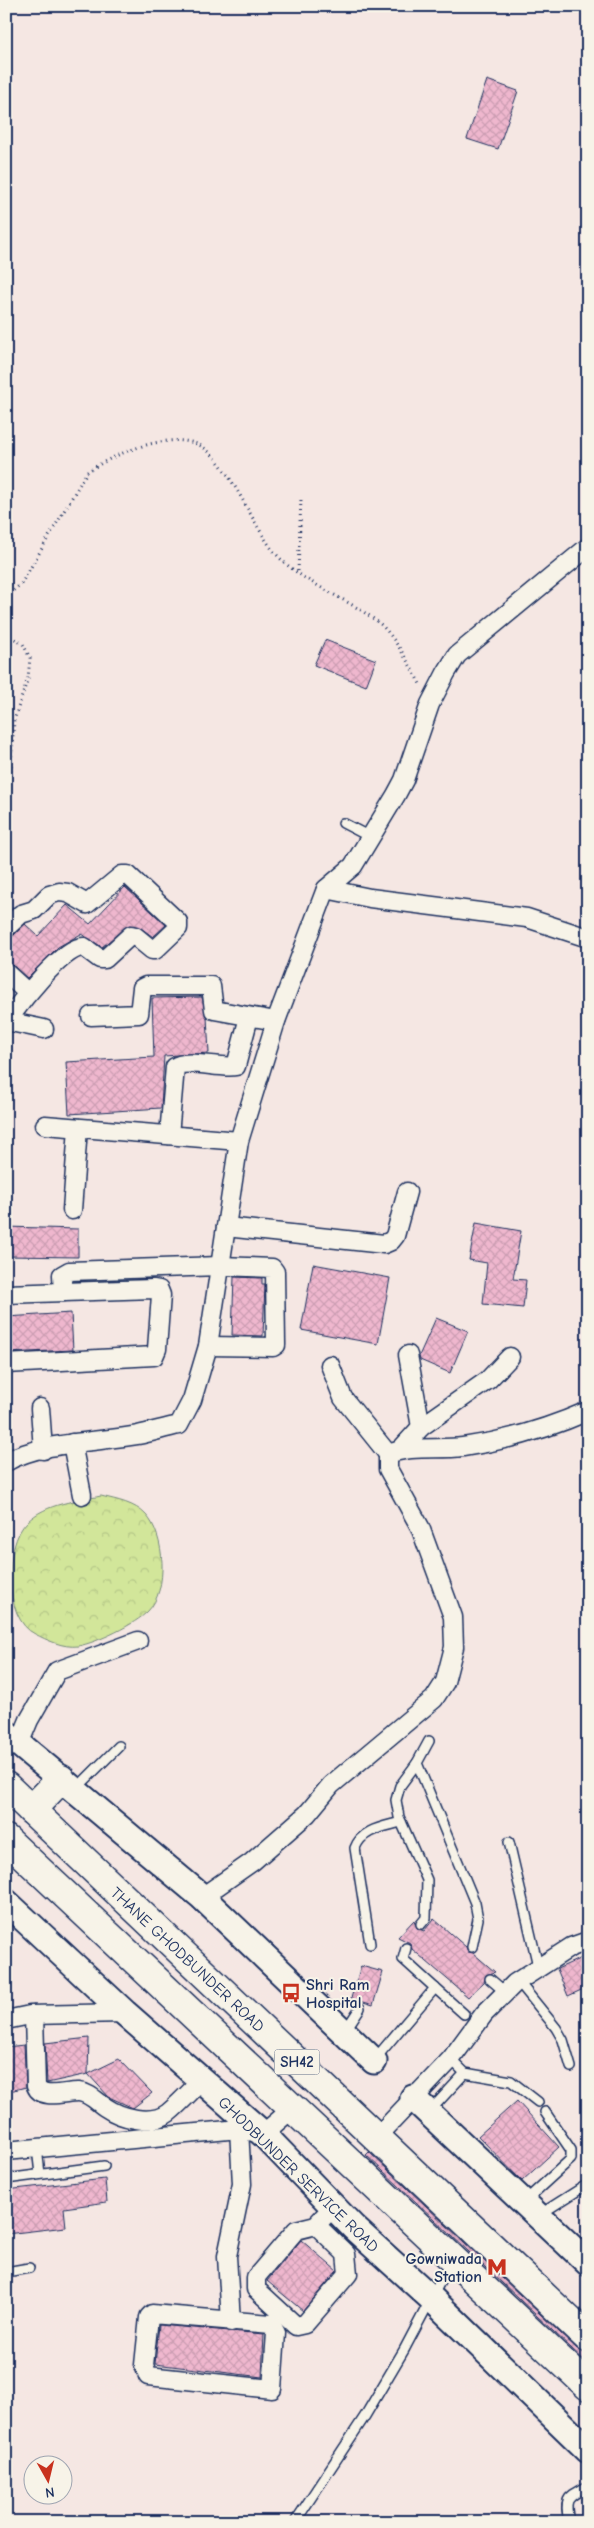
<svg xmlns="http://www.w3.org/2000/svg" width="594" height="2528" font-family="'Comic Neue',sans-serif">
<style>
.forest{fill:url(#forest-crowns);stroke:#768a7c}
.building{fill:url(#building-cross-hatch);stroke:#1b2f5e}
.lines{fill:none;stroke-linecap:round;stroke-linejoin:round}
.lane-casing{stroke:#1b2f5e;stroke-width:12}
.street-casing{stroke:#1b2f5e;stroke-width:21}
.secondary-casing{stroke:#1b2f5e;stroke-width:29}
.primary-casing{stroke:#1b2f5e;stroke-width:31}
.path{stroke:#1b2f5e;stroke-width:3;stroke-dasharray:1 4;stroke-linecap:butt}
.lane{stroke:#f7f3e8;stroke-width:9}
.street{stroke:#f7f3e8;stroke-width:18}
.secondary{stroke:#f7f3e8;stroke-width:25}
.primary{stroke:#f7f3e8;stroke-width:28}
.labels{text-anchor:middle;stroke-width:4;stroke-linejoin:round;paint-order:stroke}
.shield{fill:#f7f3e8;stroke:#5d6a87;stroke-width:1}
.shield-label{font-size:15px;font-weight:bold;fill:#1b2f5e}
.street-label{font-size:16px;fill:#1b2f5e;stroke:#f7f3e8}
.poi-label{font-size:16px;font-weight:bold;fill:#1b2f5e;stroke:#f7f3e8;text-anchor:start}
</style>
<defs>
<pattern id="forest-crowns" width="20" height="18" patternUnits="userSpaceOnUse" patternTransform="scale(1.25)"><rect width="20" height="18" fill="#d2e69a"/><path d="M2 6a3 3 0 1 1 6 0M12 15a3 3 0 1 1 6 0" fill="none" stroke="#b4c687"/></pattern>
<pattern id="building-cross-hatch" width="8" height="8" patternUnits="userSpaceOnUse" patternTransform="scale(1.25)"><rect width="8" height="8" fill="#efb7ce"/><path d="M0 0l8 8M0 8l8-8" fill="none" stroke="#cc9eb3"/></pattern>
</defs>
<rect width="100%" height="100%" fill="#f5e7e3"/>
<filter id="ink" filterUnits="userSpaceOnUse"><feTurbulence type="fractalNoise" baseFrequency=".02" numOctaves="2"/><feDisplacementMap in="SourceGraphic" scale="10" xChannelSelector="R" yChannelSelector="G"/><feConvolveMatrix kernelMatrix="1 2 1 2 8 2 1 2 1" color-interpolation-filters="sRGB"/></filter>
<g filter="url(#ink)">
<path class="forest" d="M101,1496C117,1500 135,1503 146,1515C165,1535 169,1590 148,1611C136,1624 96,1643 78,1646C63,1648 47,1640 35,1634C3,1619 4,1544 27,1522C46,1503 77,1501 101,1496Z"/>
<g class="building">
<polygon points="487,80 518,91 498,149 467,139"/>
<polygon points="325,640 376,660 366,686 314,665"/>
<polygon points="125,887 166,925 153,937 141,928 129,925 102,947 81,934 58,947 27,978 6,959 6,938 13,936 25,924 38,936 67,905 90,924"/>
<polygon points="202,997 207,1017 209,1053 164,1056 161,1108 69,1114 66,1062 154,1057 152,998"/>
<polygon points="476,1223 521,1231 513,1279 526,1280 523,1308 483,1304 487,1263 469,1260"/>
<polygon points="6,1227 78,1229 78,1257 6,1256"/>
<polygon points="313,1264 390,1278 378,1344 301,1330"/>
<polygon points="234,1277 262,1278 262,1284 265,1284 263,1336 232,1335"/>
<polygon points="71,1313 73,1350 6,1353 6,1317"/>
<polygon points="436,1318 468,1331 450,1373 420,1360 419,1356"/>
<polygon points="434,1919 466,1947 468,1952 473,1953 495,1972 486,1975 484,1982 468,1997 412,1949 410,1943 398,1937 414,1920 417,1928 424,1931"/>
<polygon points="588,1955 588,1987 568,1996 557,1969"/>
<polygon points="361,1966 383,1972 373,2005 351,1998"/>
<polygon points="89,2038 88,2074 47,2083 45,2043"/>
<polygon points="24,2045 26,2087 6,2092 6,2047"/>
<polygon points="119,2059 152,2093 133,2108 109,2097 88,2074"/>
<polygon points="517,2101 559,2147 522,2181 478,2136"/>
<polygon points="369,2152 577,2349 588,2353 588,2364 366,2155"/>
<polygon points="105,2179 107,2202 64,2208 66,2227 6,2234 6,2190"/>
<polygon points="301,2240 337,2271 303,2311 267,2281"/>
<polygon points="159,2325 264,2334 262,2377 155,2364"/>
</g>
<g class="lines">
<defs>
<g id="lane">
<polyline points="343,823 370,837"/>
<polyline points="429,1741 417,1763 475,1903 478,1919 472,1947"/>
<polyline points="417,1763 400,1786 396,1800 399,1817 427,1880 426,1918 421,1924"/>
<polyline points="75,1790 119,1746"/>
<polyline points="509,1842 538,1966"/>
<path d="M370,1944L355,1848C362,1829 384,1827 401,1822"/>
<polyline points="490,1979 505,1992"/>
<polyline points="518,1981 556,2028 563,2040 571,2067"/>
<polyline points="435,1988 464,2014"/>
<polyline points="345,2031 360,2008"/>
<polyline points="375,2059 435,1988 403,1959 406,1948"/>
<polyline points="451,2059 465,2073 511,2081 538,2102"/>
<polyline points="429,2112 465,2073"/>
<polyline points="37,2148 40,2174"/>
<polyline points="6,2179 104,2166"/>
<polyline points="525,2201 571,2159 571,2150 545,2112"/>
<polyline points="539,2215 588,2184"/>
<polyline points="6,2272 29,2268"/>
<polyline points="295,2522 365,2416 404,2350 451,2261"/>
<path d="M569,2522C564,2497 567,2498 588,2486"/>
</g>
<g id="street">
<polyline points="326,889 370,898 527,918 588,938"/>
<path d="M6,928L21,914L34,910L49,895L59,892L68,893L87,904L122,875H128L178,922V928L155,950H152L135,936L131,935L105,959H100L84,947C64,945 19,1004 7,1021"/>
<polyline points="6,973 28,993"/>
<polyline points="91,1016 139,1014 142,988 146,986 211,986 214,1010 276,1021"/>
<polyline points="6,1021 44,1029"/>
<polyline points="45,1125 239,1141"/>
<path d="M169,1135L175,1067C186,1058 220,1069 236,1066L249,1017"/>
<polyline points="72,1210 78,1128"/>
<polyline points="226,1227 384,1244 391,1241 395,1236 407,1192"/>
<polyline points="63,1292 62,1275 69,1271 220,1266 272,1268 275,1272 276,1345 273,1347 208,1346"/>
<polyline points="6,1294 153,1289 159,1290 161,1295 157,1349 154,1356 6,1364"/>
<polyline points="408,1355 421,1427"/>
<polyline points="330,1365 343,1398 388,1454"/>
<polyline points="40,1408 43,1450"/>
<polyline points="72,1443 82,1495"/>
<polyline points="401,1449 421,1427 488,1380 510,1357"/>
<path d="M6,1462C40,1442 99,1442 138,1435C152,1432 165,1428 179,1425L192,1400L208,1346L239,1141L276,1021L326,889L353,866L396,795L404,780L430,704L446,673L457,655L588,547"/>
<polyline points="19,1744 29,1720 57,1671 138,1641"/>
<path d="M202,1897L252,1862L307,1814L331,1785L434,1699L445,1682L454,1647L453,1617L420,1527L388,1469V1454C411,1445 438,1450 463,1447C506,1441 549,1428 588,1411"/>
<path d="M34,2015L36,2086C42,2101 67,2091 79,2092C90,2093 97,2102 105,2107C121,2118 151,2126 168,2113C180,2103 191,2091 202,2080"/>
<polyline points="6,2020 30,2015 125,2013"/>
<polyline points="376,2138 451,2059 484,2014 515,1983 571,1947 588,1941"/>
<polyline points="6,2151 239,2129 263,2134 293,2108"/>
<polyline points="316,2225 346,2254 348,2274 305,2324 296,2326 256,2289 256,2277 296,2230 316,2225 333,2207"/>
<polygon points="152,2314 271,2324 276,2333 272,2389 148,2376 144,2365 149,2317"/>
<polyline points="231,2322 227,2256 242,2184 239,2129"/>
</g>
<g id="secondary">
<polyline points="6,1733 202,1897 374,2061"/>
<polyline points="6,1902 125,2013 263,2134 354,2228 431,2298 588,2450"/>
<polyline points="413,2098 588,2263"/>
</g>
<g id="primary">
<polyline points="6,1786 588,2338"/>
<polyline points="31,1810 61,1779"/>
<polyline points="6,1839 588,2386"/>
</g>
</defs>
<use href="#lane" class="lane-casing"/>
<use href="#street" class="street-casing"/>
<use href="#secondary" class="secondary-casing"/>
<use href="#primary" class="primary-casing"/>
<g class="path">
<polyline points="298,571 301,499"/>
<path d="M6,597L21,584L87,472C114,454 165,432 197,444C227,456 253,528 276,554C304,585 347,597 379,623C394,635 412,669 421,686"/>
<polyline points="6,634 23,644 30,658 28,678 14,720 8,815"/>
</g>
<use href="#lane" class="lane"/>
<use href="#street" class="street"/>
<use href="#secondary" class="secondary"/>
<use href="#primary" class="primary"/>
</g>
</g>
<defs>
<symbol id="bus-bare" viewBox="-9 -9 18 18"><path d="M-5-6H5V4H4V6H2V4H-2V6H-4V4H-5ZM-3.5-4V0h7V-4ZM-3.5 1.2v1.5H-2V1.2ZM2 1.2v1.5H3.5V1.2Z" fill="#c8321e" stroke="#f7f3e8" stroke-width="2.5" paint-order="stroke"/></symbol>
<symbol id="metro-bare" viewBox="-9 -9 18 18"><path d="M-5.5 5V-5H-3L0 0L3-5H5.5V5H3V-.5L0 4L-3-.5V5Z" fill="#c8321e" stroke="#f7f3e8" stroke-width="2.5" paint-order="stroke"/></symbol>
</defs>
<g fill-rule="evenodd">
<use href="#bus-bare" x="277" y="1979" width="28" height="28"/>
<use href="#metro-bare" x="483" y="2253" width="28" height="28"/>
</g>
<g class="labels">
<rect class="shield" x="274.5" y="2049.5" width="45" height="25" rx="4"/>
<g class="shield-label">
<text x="297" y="2067">SH42</text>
</g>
<g class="street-label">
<text transform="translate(188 1959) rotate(43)" y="6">THANE GHODBUNDER ROAD</text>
<text transform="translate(299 2174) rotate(44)" y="6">GHODBUNDER SERVICE ROAD</text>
</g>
<g class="poi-label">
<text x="306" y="1990">Shri Ram<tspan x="306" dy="18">Hospital</tspan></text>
<text x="482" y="2264" text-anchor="end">Gowniwada<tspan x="482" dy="18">Station</tspan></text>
</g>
</g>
<rect width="594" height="2528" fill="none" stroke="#f7f3e8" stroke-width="25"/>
<rect x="12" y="12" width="569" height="2503" fill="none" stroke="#1b2f5e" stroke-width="2" filter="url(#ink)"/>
<g transform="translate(48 2480) rotate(172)"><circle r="24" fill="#f7f3e8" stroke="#9fa5b1"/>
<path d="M0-4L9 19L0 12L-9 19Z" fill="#c8321e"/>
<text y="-8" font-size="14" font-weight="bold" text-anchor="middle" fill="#1b2f5e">N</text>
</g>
</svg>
